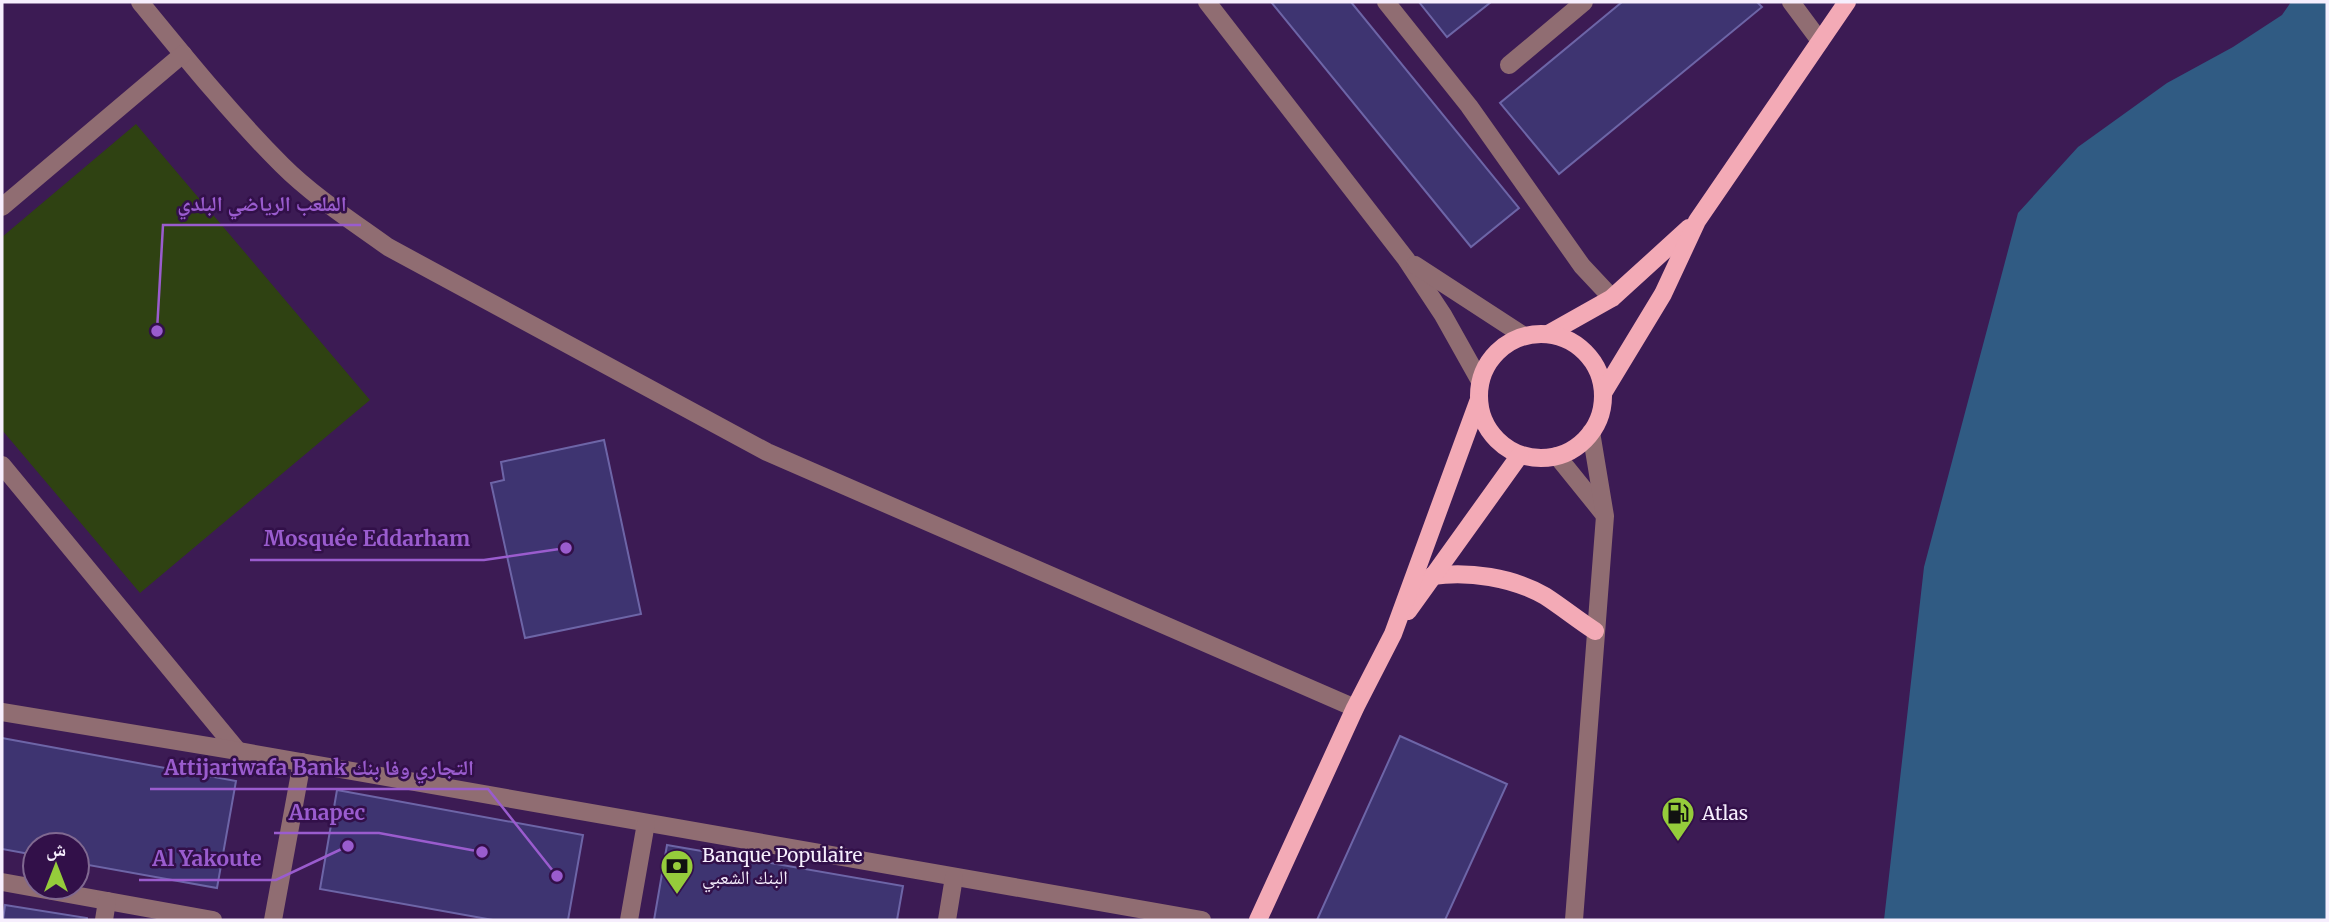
<svg xmlns="http://www.w3.org/2000/svg" width="2329" height="922" font-family="Merriweather,'Noto Naskh Arabic',serif">
<style>
.green{fill:#2f4212}
.water{fill:#305b83}
.building{fill:#3e3471;stroke:#6d65a7;stroke-width:2}
.lines{fill:none;stroke-linecap:round;stroke-linejoin:round}
.minor{stroke:#906d72;stroke-width:18}
.major{stroke:#f3aab6;stroke-width:18}
.labels{text-anchor:middle;stroke-width:5;stroke-linejoin:round;paint-order:stroke}
.poi-label{font-size:19px;fill:#f6eefd;stroke:#321049;text-anchor:start}
.leader{fill:none;stroke:#9a5cce;stroke-width:2.5}
.callout-dot{fill:#9a5cce;stroke:#321049;stroke-width:2.5}
.callout-label{font-size:21px;text-anchor:middle;font-weight:bold;fill:#9a5cce;stroke:#321049;stroke-width:5;stroke-linejoin:round;paint-order:stroke}
</style>
<rect width="100%" height="100%" fill="#3c1b54"/>
<polygon class="green" points="136,124 370,400 140,593 2,430 2,237"/>
<polygon class="water" points="2291,2 2327,2 2327,920 1884,920 1924,567 2018,213 2078,147 2167,83 2233,47 2282,15"/>
<g class="building">
<polygon points="1271,2 1351,2 1519,208 1471,247"/>
<polygon points="1419,2 1491,2 1447,37"/>
<polygon points="1622,2 1757,2 1762,7 1559,174 1500,103"/>
<polygon points="604,440 641,614 525,638 491,483 504,480 501,462"/>
<polygon points="1400,736 1507,784 1445,920 1317,920"/>
<polygon points="2,738 236,781 217,888 77,863 77,845 35,845 35,855 2,849"/>
<polygon points="337,790 583,835 568,920 493,920 320,889"/>
<polygon points="667,845 903,886 897,920 654,920"/>
<polygon points="5,905 87,918 87,920 3,920"/>
</g>
<g class="lines">
<g class="minor">
<path d="M140,2C185,57 231,114 282,165C313,196 352,221 388,247L767,452L1355,708"/>
<polyline points="1207,2 1406,259 1443,315 1480,381"/>
<polyline points="1386,2 1469,106 1582,266 1612,298"/>
<polyline points="1791,2 1820,41"/>
<polyline points="1509,65 1584,2"/>
<polyline points="2,207 183,54"/>
<polyline points="1415,265 1524,336"/>
<polyline points="1557,456 1603,513"/>
<polyline points="2,465 238,751"/>
<polyline points="2,712 238,751 1202,920"/>
<polyline points="2,882 213,920"/>
<polyline points="104,920 107,901"/>
<polyline points="273,920 302,762"/>
<polyline points="629,920 646,823"/>
<polyline points="947,920 954,877"/>
<polyline points="1574,920 1605,516 1591,432"/>
</g>
<g class="major">
<polyline points="1548,334 1612,298 1689,228"/>
<circle cx="1541" cy="396" r="62"/>
<polyline points="1603,393 1663,294 1697,221 1847,2"/>
<path d="M1432,576C1469,571 1512,577 1545,596C1562,607 1578,620 1595,631"/>
<polyline points="1408,611 1520,455"/>
<polyline points="1258,920 1355,708 1393,634 1478,402"/>
</g>
</g>
<defs>
<symbol id="fuel-pin" viewBox="-11 -11 22 30"><path d="M0 17L-7.5 6A9.5 9.5 0 1 1 7.5 6Z" fill="#95cc3b" stroke="#321049"/><path d="M-5.5-6h7V0h2V4h1.3V-2.5L3-4.5l.8-.8L6-3V5H2.5V1h-1V6h-7ZM-4.2-4.7v3.2H.2V-4.7Z" fill="#111"/></symbol>
<symbol id="bank-pin" viewBox="-11 -11 22 30"><path d="M0 17L-7.5 6A9.5 9.5 0 1 1 7.5 6Z" fill="#95cc3b" stroke="#321049"/><path d="M-6-4H6V4H-6ZM0-2.3a2.3 2.3 0 1 0 0 4.6a2.3 2.3 0 1 0 0-4.6Z" fill="#111"/></symbol>
</defs>
<g fill-rule="evenodd">
<use href="#fuel-pin" x="1659" y="794" width="38" height="52"/>
<use href="#bank-pin" x="658" y="847" width="38" height="52"/>
</g>
<g class="labels">
<g class="poi-label">
<text x="1702" y="820">Atlas</text>
<text x="702" y="862">Banque Populaire<tspan x="702" dy="22">البنك الشعبي</tspan></text>
</g>
</g>
<path class="leader" d="M157 331L163 225H361M566 548L484 560H250M557 876L488 789H150M482 852L379 833H274M348 846L276 880H139"/>
<g class="callout-dot">
<circle cx="157" cy="331" r="7"/>
<circle cx="566" cy="548" r="7"/>
<circle cx="557" cy="876" r="7"/>
<circle cx="482" cy="852" r="7"/>
<circle cx="348" cy="846" r="7"/>
</g>
<g class="callout-label">
<text x="262" y="211">الملعب الرياضي البلدي</text>
<text x="367" y="546">Mosquée Eddarham</text>
<text x="319" y="775">Attijariwafa Bank التجاري وفا بنك</text>
<text x="327" y="820">Anapec</text>
<text x="207" y="866">Al Yakoute</text>
</g>
<rect width="2329" height="922" fill="none" stroke="#f6eefd" stroke-width="7"/>
<g transform="translate(56 866)"><circle r="33" fill="#321049" stroke="#806991" stroke-width="2"/>
<path d="M0-5L12 26L0 18L-12 26Z" fill="#95cc3b"/>
<text y="-10" font-size="19" font-weight="bold" text-anchor="middle" fill="#f6eefd">ش</text>
</g>
</svg>
